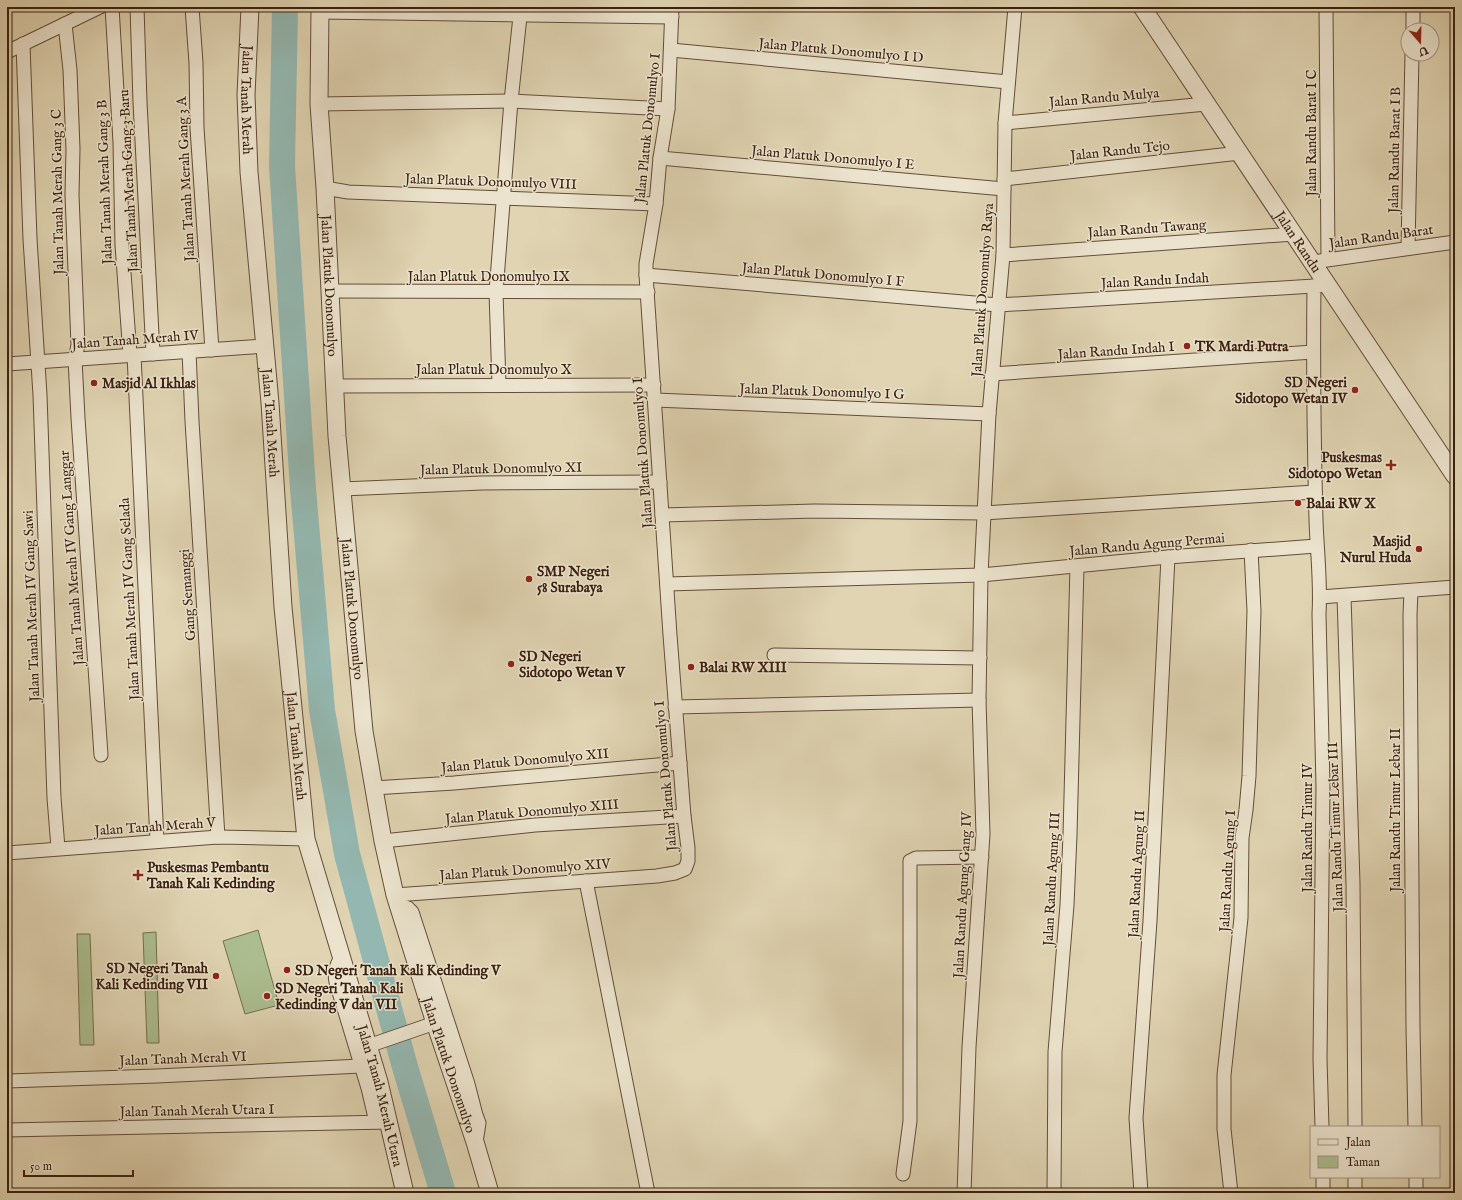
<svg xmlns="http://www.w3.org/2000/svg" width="1462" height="1200" font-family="'IM FELL English',serif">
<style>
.green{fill:#acbe90;stroke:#746f50}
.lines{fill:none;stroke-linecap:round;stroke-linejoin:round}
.river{stroke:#94b8b1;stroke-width:26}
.minor-casing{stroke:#644d39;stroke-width:15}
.tertiary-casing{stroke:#644d39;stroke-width:19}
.minor{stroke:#ebe3cd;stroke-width:13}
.tertiary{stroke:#ebe3cd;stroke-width:17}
.poi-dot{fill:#8f2418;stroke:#ebe3cd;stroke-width:1.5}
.labels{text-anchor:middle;stroke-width:3;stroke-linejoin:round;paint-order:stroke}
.street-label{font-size:14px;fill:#3b2011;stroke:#ebe3cd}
.poi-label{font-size:14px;font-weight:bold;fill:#3b2011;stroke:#ebe3cd;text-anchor:start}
</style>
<rect width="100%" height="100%" fill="#e0d4b2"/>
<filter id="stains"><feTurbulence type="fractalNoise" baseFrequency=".005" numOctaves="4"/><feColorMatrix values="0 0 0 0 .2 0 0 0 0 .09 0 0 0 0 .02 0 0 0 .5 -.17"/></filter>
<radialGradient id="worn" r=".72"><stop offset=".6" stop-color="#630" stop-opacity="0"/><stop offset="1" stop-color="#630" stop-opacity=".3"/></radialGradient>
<g class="green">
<polygon points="258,930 279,1005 245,1014 223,941"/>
<polygon points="156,932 159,1043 147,1043 143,933"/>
<polygon points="77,934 90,934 94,1045 80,1045"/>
</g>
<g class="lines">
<polyline class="river" points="285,7 282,166 303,489 322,710 347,854 405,1067 443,1193"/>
<defs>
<g id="minor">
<polyline points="112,7 120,142 122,245 130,355"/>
<polyline points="137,7 140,102 153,354"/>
<polyline points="192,7 196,63 197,128 212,350"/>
<polyline points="1326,7 1328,259"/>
<polyline points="319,12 672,17"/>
<polyline points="65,24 70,70 73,149 72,195 78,345 75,359 78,418 101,755"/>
<polyline points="1413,30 1413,7"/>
<polyline points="23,44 30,239 40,395 54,798 58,848"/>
<polyline points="671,50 1008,82"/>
<polyline points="7,52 100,7"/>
<polyline points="319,104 511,101 668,109"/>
<polyline points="1005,123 1206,104"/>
<polyline points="660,158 1004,189"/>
<polyline points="1004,179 1240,153"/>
<polyline points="325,188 348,192 656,204"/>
<polyline points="1408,248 1412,54"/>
<polyline points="1003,255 1294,234"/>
<polyline points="1320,261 1455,242"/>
<polyline points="646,275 998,305 1314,286"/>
<polyline points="330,291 648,292"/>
<polyline points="189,351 192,421 218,837"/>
<polyline points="134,355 157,841"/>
<polyline points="7,364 265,346"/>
<polyline points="992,374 1313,352"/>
<polyline points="499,385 496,292 511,101 521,7"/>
<polyline points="335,386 654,385"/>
<polyline points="655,400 989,414"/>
<polyline points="342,489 482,483 660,482"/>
<polyline points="662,515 815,511 984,513 1315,492"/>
<polyline points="667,584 981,575 1168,557 1316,546"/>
<polyline points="1411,591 1410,615 1413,1028 1415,1127"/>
<polyline points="1344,596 1353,883 1355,1127"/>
<polyline points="1320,597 1455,587"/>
<polyline points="774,655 980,658"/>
<polyline points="675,707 979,700"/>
<polyline points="373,788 454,783 680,763"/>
<polyline points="383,841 535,825 684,816"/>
<polyline points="7,853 218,837 306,839"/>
<polyline points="586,881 648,1193"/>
<polyline points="395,895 657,876 675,873 685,869 688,861 688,848 684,816 670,635 646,275 646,264 656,204 660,158 668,109 672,7"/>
<polyline points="398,904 408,908 412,912 468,1084 476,1115 479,1123 477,1136 475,1142"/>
<path d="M341,957C336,966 334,972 336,982L368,1088L376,1122"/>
<polyline points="368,1046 435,1023"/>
<polyline points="7,1081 157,1076 361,1066"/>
<path d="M1322,1127L1320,1059L1323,786L1319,614C1321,582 1317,551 1316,520C1314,442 1313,364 1314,286L1327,285"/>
<polyline points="7,1130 389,1122"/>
<polyline points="903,1174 910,1121 910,861 916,858 982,857"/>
<polyline points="1323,1177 1323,1193"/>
<polyline points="1416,1177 1416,1193"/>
<polyline points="964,1193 969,1047 983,834 979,700 981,575 989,414 1003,255 1005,123 1015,7"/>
<polyline points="1054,1193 1055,1052 1067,905 1070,835 1077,566"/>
<polyline points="1141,1193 1136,1118 1150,921 1168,557"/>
<polyline points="1231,1193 1224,1129 1224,1075 1241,918 1242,838 1246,810 1249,776 1254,611 1251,550"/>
<polyline points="1355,1193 1355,1177"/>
</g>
<g id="tertiary">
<path id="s1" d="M250,7L246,95L249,172L270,403L283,607L306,839L379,1082L405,1193"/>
<path id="s2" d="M320,7L319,104L325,188L337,436L364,731L383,841L395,895L435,1023L475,1142L490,1193"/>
<path id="s3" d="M1142,7L1455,476"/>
</g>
</defs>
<use href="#minor" class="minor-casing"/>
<use href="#tertiary" class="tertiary-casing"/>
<use href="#minor" class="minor"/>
<use href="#tertiary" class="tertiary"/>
</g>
<g class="poi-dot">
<circle cx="1187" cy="346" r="4"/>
<circle cx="94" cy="383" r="4"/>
<circle cx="1355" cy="390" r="4"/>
<path d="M1389 459h4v4h4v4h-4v4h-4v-4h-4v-4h4z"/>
<circle cx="1298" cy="503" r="4"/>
<circle cx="1419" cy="549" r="4"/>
<circle cx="529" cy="579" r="4"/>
<circle cx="511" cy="664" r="4"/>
<circle cx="691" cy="667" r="4"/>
<path d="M136 869h4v4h4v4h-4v4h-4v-4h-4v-4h4z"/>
<circle cx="287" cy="970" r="4"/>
<circle cx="216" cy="976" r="4"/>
<circle cx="267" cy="996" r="4"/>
</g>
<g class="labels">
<g class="street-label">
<text transform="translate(841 50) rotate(5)" y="5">Jalan Platuk Donomulyo I D</text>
<text transform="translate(1104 97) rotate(-5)" y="5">Jalan Randu Mulya</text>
<text dy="5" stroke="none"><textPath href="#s1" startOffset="93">Jalan Tanah Merah</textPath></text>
<text transform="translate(647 128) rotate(-84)" y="5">Jalan Platuk Donomulyo I</text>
<text transform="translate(1311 133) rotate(-90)" y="5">Jalan Randu Barat I C</text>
<text transform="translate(1120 150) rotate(-6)" y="5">Jalan Randu Tejo</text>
<text transform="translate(1394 150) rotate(-89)" y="5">Jalan Randu Barat I B</text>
<text transform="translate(833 157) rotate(5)" y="5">Jalan Platuk Donomulyo I E</text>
<text transform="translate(185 179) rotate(-93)" y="5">Jalan Tanah Merah Gang 3 A</text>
<text transform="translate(128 181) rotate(-93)" y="5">Jalan Tanah Merah Gang 3 Baru</text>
<text transform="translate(491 181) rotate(2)" y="5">Jalan Platuk Donomulyo VIII</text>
<text transform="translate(104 182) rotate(-92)" y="5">Jalan Tanah Merah Gang 3 B</text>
<text transform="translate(57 192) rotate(-91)" y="5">Jalan Tanah Merah Gang 3 C</text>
<text transform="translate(1147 228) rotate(-4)" y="5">Jalan Randu Tawang</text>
<text transform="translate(1381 236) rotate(-8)" y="5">Jalan Randu Barat</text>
<text dy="5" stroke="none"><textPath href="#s3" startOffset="282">Jalan Randu</textPath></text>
<text transform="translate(823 274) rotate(5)" y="5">Jalan Platuk Donomulyo I F</text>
<text x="489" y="281">Jalan Platuk Donomulyo IX</text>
<text transform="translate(1155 280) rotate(-3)" y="5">Jalan Randu Indah</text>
<text dy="5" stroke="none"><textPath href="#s2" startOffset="279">Jalan Platuk Donomulyo</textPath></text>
<text transform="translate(982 290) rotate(-86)" y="5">Jalan Platuk Donomulyo Raya</text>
<text transform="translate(135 339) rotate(-4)" y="5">Jalan Tanah Merah IV</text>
<text transform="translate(1116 350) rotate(-4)" y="5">Jalan Randu Indah I</text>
<text x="494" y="374">Jalan Platuk Donomulyo X</text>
<text transform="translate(822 391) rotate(2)" y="5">Jalan Platuk Donomulyo I G</text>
<text dy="5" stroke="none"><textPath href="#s1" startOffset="417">Jalan Tanah Merah</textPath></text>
<text transform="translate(642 453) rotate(-94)" y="5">Jalan Platuk Donomulyo I</text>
<text transform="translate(501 468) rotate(-1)" y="5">Jalan Platuk Donomulyo XI</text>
<text transform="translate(1147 544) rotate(-5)" y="5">Jalan Randu Agung Permai</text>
<text transform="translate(71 558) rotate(-94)" y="5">Jalan Tanah Merah IV Gang Langgar</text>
<text transform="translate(187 595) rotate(-94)" y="5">Gang Semanggi</text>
<text transform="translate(129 599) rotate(-93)" y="5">Jalan Tanah Merah IV Gang Selada</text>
<text transform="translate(31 606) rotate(-92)" y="5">Jalan Tanah Merah IV Gang Sawi</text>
<text dy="5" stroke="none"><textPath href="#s2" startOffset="603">Jalan Platuk Donomulyo</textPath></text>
<text dy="5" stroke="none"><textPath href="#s1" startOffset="741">Jalan Tanah Merah</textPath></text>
<text transform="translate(525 760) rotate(-5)" y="5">Jalan Platuk Donomulyo XII</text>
<text transform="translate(665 776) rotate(-95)" y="5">Jalan Platuk Donomulyo I</text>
<text transform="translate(1395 810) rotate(-90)" y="5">Jalan Randu Timur Lebar II</text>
<text transform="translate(532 811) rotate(-5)" y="5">Jalan Platuk Donomulyo XIII</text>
<text transform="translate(155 826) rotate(-4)" y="5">Jalan Tanah Merah V</text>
<text transform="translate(1335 827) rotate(-92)" y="5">Jalan Randu Timur Lebar III</text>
<text transform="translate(1307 828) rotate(-90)" y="5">Jalan Randu Timur IV</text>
<text transform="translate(525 869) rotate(-4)" y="5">Jalan Platuk Donomulyo XIV</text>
<text transform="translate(1227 871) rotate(-87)" y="5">Jalan Randu Agung I</text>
<text transform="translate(1136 874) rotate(-87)" y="5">Jalan Randu Agung II</text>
<text transform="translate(1051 879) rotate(-87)" y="5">Jalan Randu Agung III</text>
<text transform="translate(962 895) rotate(-87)" y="5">Jalan Randu Agung Gang IV</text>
<text transform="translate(183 1058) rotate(-2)" y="5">Jalan Tanah Merah VI</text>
<text dy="5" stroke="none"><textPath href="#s2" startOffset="1071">Jalan Platuk Donomulyo</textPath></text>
<text dy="5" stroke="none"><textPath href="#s1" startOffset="1102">Jalan Tanah Merah Utara</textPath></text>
<text transform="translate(197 1110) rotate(-1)" y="5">Jalan Tanah Merah Utara I</text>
</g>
<g class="poi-label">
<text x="1195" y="351">TK Mardi Putra</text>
<text x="1347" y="387" text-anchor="end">SD Negeri<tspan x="1347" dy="16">Sidotopo Wetan IV</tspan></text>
<text x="102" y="388">Masjid Al Ikhlas</text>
<text x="1382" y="462" text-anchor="end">Puskesmas<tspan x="1382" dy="16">Sidotopo Wetan</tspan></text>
<text x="1306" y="508">Balai RW X</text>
<text x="1411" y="546" text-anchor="end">Masjid<tspan x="1411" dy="16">Nurul Huda</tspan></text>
<text x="537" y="576">SMP Negeri<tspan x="537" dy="16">58 Surabaya</tspan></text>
<text x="519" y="661">SD Negeri<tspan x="519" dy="16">Sidotopo Wetan V</tspan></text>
<text x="699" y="672">Balai RW XIII</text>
<text x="147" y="872">Puskesmas Pembantu<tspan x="147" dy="16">Tanah Kali Kedinding</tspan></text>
<text x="208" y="973" text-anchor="end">SD Negeri Tanah<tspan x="208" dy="16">Kali Kedinding VII</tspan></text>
<text x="295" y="975">SD Negeri Tanah Kali Kedinding V</text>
<text x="275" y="993">SD Negeri Tanah Kali<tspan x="275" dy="16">Kedinding V dan VII</tspan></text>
</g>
</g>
<rect width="1462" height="1200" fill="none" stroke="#e0d4b2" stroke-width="24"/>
<rect x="8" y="8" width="1446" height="1184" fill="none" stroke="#3b2011" stroke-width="2"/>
<rect x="12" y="12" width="1438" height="1176" fill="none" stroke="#3b2011"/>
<rect x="1310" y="1126" width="130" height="52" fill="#ebe3cd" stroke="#a59582"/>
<rect x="1318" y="1139" width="20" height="6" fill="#ebe3cd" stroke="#a59582"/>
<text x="1346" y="1146" font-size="12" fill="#3b2011">Jalan</text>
<rect x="1318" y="1156" width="20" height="12" fill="#acbe90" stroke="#a59582"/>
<text x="1346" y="1166" font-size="12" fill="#3b2011">Taman</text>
<g transform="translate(1420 42) rotate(160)"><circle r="19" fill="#ebe3cd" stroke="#a59582"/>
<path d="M0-3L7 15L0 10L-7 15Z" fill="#8f2418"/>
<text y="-6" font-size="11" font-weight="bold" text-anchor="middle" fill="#3b2011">U</text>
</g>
<path d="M24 1170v6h109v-6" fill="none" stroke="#3b2011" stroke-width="2"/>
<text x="30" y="1170" font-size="12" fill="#3b2011" stroke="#ebe3cd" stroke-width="3" paint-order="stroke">50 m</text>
<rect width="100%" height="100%" filter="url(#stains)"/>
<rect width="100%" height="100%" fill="url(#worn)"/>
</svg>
